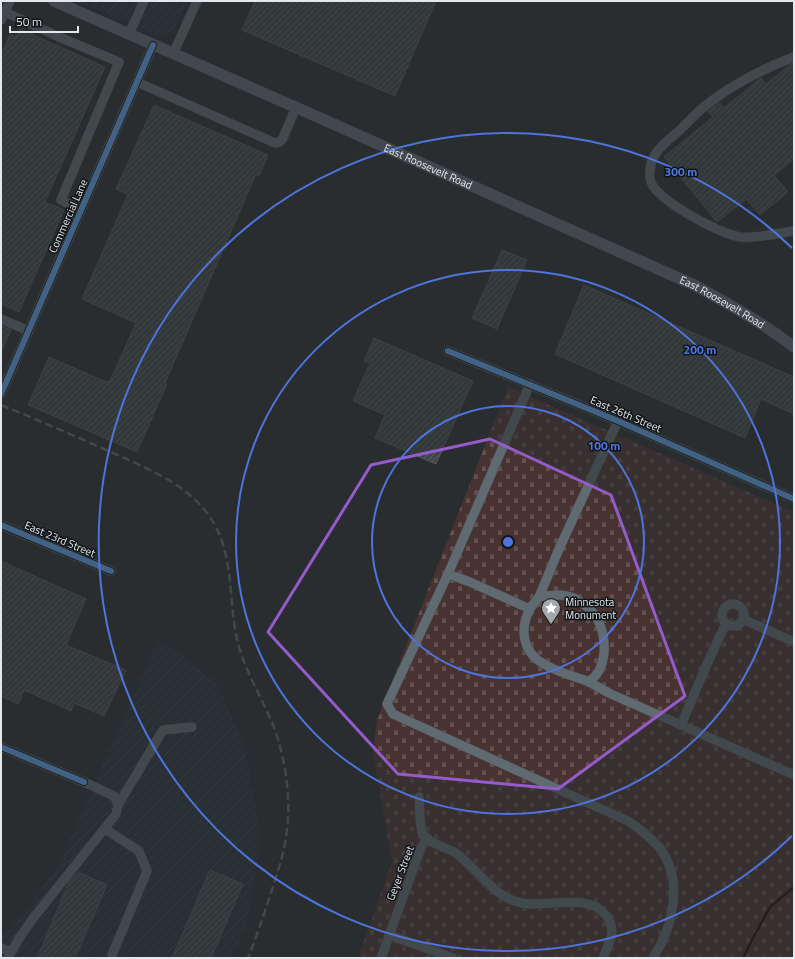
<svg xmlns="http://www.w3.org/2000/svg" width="795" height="959" font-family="'Titillium Web',sans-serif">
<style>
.industrial{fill:url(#industrial-furrows)}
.cemetery{fill:url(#cemetery-stones)}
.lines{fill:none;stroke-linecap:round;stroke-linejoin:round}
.stream{stroke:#25090a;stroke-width:2.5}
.building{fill:url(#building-hatch);stroke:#55585b}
.minor-casing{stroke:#484b4d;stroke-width:10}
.major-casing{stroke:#484b4d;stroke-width:12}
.minor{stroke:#606a71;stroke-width:9}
.major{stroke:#5f6a73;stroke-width:11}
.rail{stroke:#60666c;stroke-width:2.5;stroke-dasharray:8 4;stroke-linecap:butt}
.cycleway-casing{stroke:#121518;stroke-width:8}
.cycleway{stroke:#60a3ed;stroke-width:6}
.marked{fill:none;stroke:#955bca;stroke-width:3;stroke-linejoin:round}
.ring{fill:none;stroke:#4e74dd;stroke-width:2}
.labels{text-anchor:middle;stroke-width:3;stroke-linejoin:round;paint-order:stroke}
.street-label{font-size:11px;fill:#e3e8ec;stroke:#121518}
.poi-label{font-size:11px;fill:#e3e8ec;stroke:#121518;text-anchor:start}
.centre{fill:#4e74dd;stroke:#121518;stroke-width:2}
.ring-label{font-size:12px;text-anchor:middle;font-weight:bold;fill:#4e74dd;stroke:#121518;stroke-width:3;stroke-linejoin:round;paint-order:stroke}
</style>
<defs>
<pattern id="industrial-furrows" width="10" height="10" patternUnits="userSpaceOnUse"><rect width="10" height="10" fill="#27333c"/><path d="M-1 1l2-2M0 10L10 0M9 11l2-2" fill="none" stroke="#3c474f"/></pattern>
<pattern id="cemetery-stones" width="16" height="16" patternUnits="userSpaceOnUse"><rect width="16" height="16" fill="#493332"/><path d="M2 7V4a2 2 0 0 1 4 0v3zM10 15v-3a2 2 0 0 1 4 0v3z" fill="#635150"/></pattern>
<pattern id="building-hatch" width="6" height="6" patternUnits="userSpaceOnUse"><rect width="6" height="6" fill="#3e464b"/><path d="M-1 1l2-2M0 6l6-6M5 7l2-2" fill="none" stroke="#5a6165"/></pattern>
</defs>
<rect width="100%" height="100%" fill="#292d30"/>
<g class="industrial">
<polygon points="78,1 187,1 172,34 156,35"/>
<polygon points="158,639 184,657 216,682 246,750 261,844 247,924 232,958 1,958 1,931 11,930 59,864"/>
</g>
<polygon class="cemetery" points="508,387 794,512 794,958 358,958 392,862 373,752 377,720"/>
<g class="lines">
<polyline class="stream" points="743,958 753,938 770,907 794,887"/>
</g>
<g class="building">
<polygon points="255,1 384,1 392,4 393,1 436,1 395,96 242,30"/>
<polygon points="20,29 105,67 45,202 64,210 19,312 1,304 1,55 10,34 16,37"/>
<polygon points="794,63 794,159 774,175 788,192 760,215 746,199 717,222 664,157 713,117 708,111 720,103 724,108 761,78 766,84 790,65"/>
<polygon points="154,105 268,155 259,176 256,174 165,383 167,384 137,452 28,405 49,357 109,383 136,323 82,299 128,194 116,189"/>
<polygon points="502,250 527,260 497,329 472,318"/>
<polygon points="584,285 794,377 794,414 761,399 745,438 555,354"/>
<polygon points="1,326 11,330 1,352"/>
<polygon points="374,338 473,381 436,464 375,438 385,415 353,401 370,363 364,361"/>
<polygon points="1,561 86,599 66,645 126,670 104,716 74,703 71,711 24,690 18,704 1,696"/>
<polygon points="210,870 243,884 211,958 172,958"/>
<polygon points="78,872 107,885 75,958 37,958 69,882"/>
</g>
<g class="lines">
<defs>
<g id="minor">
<polyline points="5,12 59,37 119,62 61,200 81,210"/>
<polyline points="1,20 10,1"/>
<polyline points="129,34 144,1"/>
<polyline points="173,54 197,1"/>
<path d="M794,57C766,67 732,85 709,103C698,111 689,121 680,130C670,139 654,150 651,164C650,169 649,178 651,182C658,201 720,234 740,237C754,239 779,233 794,231"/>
<polyline points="137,82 275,143 280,142 283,138 296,107"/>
<polyline points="1,319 29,331"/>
<polyline points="448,351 618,421 794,499"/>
<polyline points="1,394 153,45"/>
<polyline points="1,525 111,571"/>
<polyline points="448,574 530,384"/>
<polyline points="539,597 559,549 618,421"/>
<circle cx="733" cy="615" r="11"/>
<path d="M530,609L470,582L448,574L387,704L393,714L630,822C640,830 654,839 662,851C683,882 673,928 653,958"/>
<polyline points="743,619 794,642"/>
<path d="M588,682C608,670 607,639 598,620C594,612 584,604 576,599C564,593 552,595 539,597C536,601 532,605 530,609C519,629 523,653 544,664C557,672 573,676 587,681C595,685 603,690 611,694L794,775"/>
<polyline points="681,725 707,664 726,623"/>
<polyline points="1,747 84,782 114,796 118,805 116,814 31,921 18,940 8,958"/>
<path d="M419,797C420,806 419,827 423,834C428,843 445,847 454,852C477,867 493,898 522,903C548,908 587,892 606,915C610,920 612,926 612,932C611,941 606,950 603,958"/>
<polyline points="118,805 163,730 192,727"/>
<polyline points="105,829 139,851 147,871 112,955"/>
<polyline points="389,935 453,958"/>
<polyline points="1,948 11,952"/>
<polyline points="381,958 421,848 424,843 429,840"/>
</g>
<g id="major">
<path id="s1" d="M54,1L320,118L694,285C729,304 763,323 794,347"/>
</g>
</defs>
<use href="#minor" class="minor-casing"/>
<use href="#major" class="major-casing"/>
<use href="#minor" class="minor"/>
<use href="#major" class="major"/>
<path class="rail" d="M1,405C36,419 70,434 104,449C139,465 178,479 203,508C236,546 227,594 237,639C245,674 266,703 277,736C288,771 292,812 284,848C280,867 273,886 267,905C261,923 255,941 248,958"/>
<defs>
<g id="cycleway">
<polyline points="448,351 618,421 794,499"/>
<polyline points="1,394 153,45"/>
<polyline points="1,525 111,571"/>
<polyline points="1,747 84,782"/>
</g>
</defs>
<use href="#cycleway" class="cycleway-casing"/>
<use href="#cycleway" class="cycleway"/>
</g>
<path d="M0 0H795V959H0ZM490,439L611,495L685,696L558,789L398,774L268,632L371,465Z" fill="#292d30" fill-opacity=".55" fill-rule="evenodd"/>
<path class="marked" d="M490,439L611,495L685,696L558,789L398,774L268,632L371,465Z"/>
<g class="ring">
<circle cx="508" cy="542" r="136"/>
<circle cx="508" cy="542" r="272"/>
<path d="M792 836A409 409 0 1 1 792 248"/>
</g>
<defs>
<symbol id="sight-pin" viewBox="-11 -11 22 30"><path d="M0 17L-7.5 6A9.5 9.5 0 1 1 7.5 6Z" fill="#a2a7aa" stroke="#121518"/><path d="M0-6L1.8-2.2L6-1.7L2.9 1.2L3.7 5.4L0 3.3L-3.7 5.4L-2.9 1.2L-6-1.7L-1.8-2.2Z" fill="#fff"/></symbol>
</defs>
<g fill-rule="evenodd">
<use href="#sight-pin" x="540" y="597" width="22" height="30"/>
</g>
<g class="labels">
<g class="street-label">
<text dy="4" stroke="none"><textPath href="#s1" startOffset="409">East Roosevelt Road</textPath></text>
<text transform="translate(68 216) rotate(-66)" y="4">Commercial Lane</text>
<text dy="4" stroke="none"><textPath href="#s1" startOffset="733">East Roosevelt Road</textPath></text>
<text transform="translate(626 414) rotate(23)" y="4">East 26th Street</text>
<text transform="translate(60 539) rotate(23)" y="4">East 23rd Street</text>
<text transform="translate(400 873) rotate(-69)" y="4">Geyer Street</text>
</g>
<g class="poi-label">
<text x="565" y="606">Minnesota<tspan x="565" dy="13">Monument</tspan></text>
</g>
</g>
<circle cx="508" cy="542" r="6" class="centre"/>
<g class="ring-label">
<text x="681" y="176">300 m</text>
<text x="700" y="354">200 m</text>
<text x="604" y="450">100 m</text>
</g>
<rect width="795" height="959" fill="none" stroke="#e3e8ec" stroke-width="4"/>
<path d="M10 26v6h68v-6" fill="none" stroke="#e3e8ec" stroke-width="2"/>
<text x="16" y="26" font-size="12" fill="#e3e8ec" stroke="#121518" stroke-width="3" paint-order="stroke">50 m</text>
</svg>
